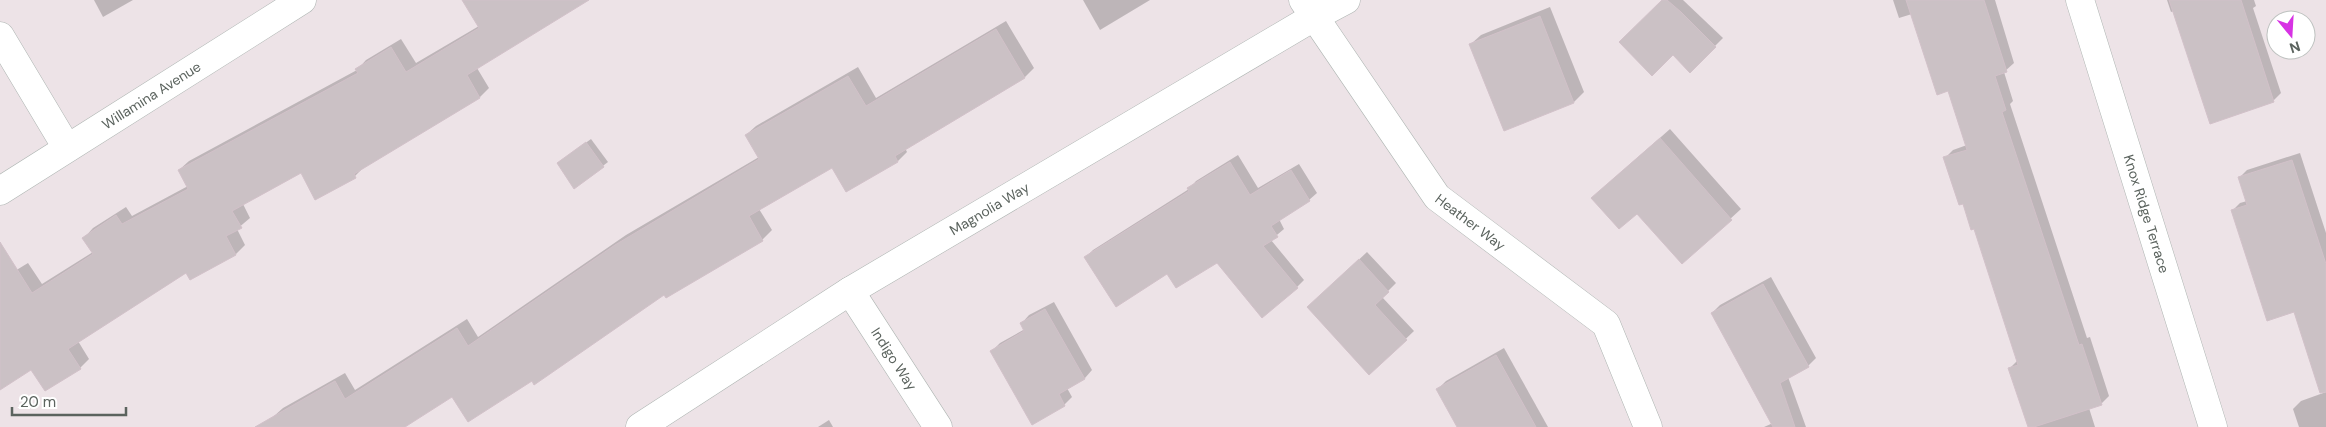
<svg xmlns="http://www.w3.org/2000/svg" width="2326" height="427" font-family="'DM Sans',sans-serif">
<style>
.shadow{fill:#0003}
.building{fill:#cbc1c5;stroke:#d2c1c9}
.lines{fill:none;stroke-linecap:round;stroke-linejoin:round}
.minor-casing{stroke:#aeb5b2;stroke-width:29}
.minor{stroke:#fff;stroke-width:28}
.labels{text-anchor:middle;stroke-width:4.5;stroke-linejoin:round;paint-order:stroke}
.street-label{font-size:14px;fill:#5b635e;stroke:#fff}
</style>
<rect width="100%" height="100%" fill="#ede3e7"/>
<g class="shadow">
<polygon points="94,0 133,0 103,17"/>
<polygon points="469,0 586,0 477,68 489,88 480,97 364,167 355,176 301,172 243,204 250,218 237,229 245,245 236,254 191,278 187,272 78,341 89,359 80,368 31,368 0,388 0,280 28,263 42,284 93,252 84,238 93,228 126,207 132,216 188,186 179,170 189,161 357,70 366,60 401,39 416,63 479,26"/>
<polygon points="1083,0 1150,0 1100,30"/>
<polygon points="1664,0 1683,0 1723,38 1690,71"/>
<polygon points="1893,0 1995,0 2014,63 2004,72 2013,101 2010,104 2087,338 2090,337 2109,396 2101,404 2089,408 2095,427 2030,427 2010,368 2018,360 1975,227 1945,158 1953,150 1967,145 1949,89 1912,14 1899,18"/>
<polygon points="2167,0 2254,0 2256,6 2253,8 2281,93 2273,101 2174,11 2171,12"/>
<polygon points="1550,7 1584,92 1574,102 1505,129 1471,44 1481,35"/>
<polygon points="1006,21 1034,68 1025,77 905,148 907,152 898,161 832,167 759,209 772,230 762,240 666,296 665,293 532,379 452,395 402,427 279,427 273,417 283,408 345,373 355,390 467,319 478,337 626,235 759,157 746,135 756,126 858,67 876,98"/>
<polygon points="1670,129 1741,209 1682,263 1637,212 1602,189"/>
<polygon points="591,139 608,162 575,187 558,163"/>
<polygon points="2300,153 2326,233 2326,334 2294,311 2232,211 2240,203 2247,201 2239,178 2247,170"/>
<polygon points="1238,155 1258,188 1299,164 1317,193 1309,200 1279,219 1284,229 1271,240 1304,280 1297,287 1218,262 1168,272 1086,257 1093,250 1189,189 1196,181"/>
<polygon points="1367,252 1396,283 1382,297 1414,331 1369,374 1316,300"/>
<polygon points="1771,277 1816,358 1808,366 1788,377 1806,427 1764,427 1773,423 1712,313 1720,305"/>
<polygon points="1054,302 1092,370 1085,378 1067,388 1072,397 1064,405 1032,423 992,351 1000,343 1025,329 1022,323 1029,315"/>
<polygon points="1504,348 1548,427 1459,427 1438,389 1446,381"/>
<polygon points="2326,392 2326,427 2299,427 2293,409 2301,401"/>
<polygon points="829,420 833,427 818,427"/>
</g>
<g class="building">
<polygon points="462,0 589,0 467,75 480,98 354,174 356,178 315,200 301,173 232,211 242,228 226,236 236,255 190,280 186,273 68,349 81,369 45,391 31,370 0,390 0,242 32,293 93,254 82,238 116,215 122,224 188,189 178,170 358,73 355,69 391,47 406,72 479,28"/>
<polygon points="1662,0 1667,0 1681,12 1716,47 1690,73 1673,55 1652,76 1619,42"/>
<polygon points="1906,0 1984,0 2007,72 1995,76 2006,110 2002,112 2079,345 2082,344 2102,405 2034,427 2028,427 2008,368 2018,365 1974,229 1971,230 1963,204 1959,205 1943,157 1967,150 1948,91 1937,95"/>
<polygon points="2169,0 2241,0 2274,102 2210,124"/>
<polygon points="1540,16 1574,103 1504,131 1469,44"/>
<polygon points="996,29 1025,78 895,156 898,162 846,192 832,168 749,216 763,241 666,298 664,295 534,385 532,381 468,422 452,397 405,427 255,427 335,381 345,399 457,328 468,346 615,245 759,159 745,135 848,76 866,106"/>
<polygon points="1660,138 1732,220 1682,264 1637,214 1619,229 1591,198"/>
<polygon points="586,142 604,167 574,189 557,163"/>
<polygon points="2292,160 2326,264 2326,392 2320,393 2294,312 2267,321 2231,210 2247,205 2238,177"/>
<polygon points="1230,162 1250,195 1291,170 1310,201 1271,226 1278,237 1263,246 1298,288 1262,318 1217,263 1176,288 1167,274 1116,307 1084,257 1189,191 1187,188"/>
<polygon points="1359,259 1389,292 1375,305 1407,340 1369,375 1307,307"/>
<polygon points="1763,284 1809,367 1780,383 1795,427 1773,427 1711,313"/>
<polygon points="1045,309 1085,379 1059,394 1065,406 1032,425 990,351 1024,331 1020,323"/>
<polygon points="1496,355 1536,427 1457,427 1436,389"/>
</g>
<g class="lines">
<defs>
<g id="minor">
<path id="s1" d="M1303,0L1437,197L1606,324L1648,427"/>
<path id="s2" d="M2080,0L2213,427"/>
<polyline points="0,36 67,148"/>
<path id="s3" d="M0,191L302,0"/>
<path id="s4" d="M850,291L938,427"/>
<path id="s5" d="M640,427L850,291L1314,17L1346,0"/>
</g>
</defs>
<use href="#minor" class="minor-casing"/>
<use href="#minor" class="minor"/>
</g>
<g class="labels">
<g class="street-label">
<text dy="5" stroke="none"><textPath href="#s3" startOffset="179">Willamina Avenue</textPath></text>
<text dy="5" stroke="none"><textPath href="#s5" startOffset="412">Magnolia Way</textPath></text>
<text dy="5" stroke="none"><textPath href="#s2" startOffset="224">Knox Ridge Terrace</textPath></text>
<text dy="5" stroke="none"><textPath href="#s1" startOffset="280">Heather Way</textPath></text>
<text dy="5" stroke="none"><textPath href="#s4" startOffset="81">Indigo Way</textPath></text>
</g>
</g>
<g transform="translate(2291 35) rotate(162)"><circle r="24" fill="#ffffff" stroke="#bdc1bf"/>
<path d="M0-4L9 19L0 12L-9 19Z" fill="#d732e4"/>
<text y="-8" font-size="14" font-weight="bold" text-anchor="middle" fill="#5b635e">N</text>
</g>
<path d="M12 407v8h114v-8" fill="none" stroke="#5b635e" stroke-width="2.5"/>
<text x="20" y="407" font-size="15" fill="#5b635e" stroke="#ffffff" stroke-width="4" paint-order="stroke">20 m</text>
</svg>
